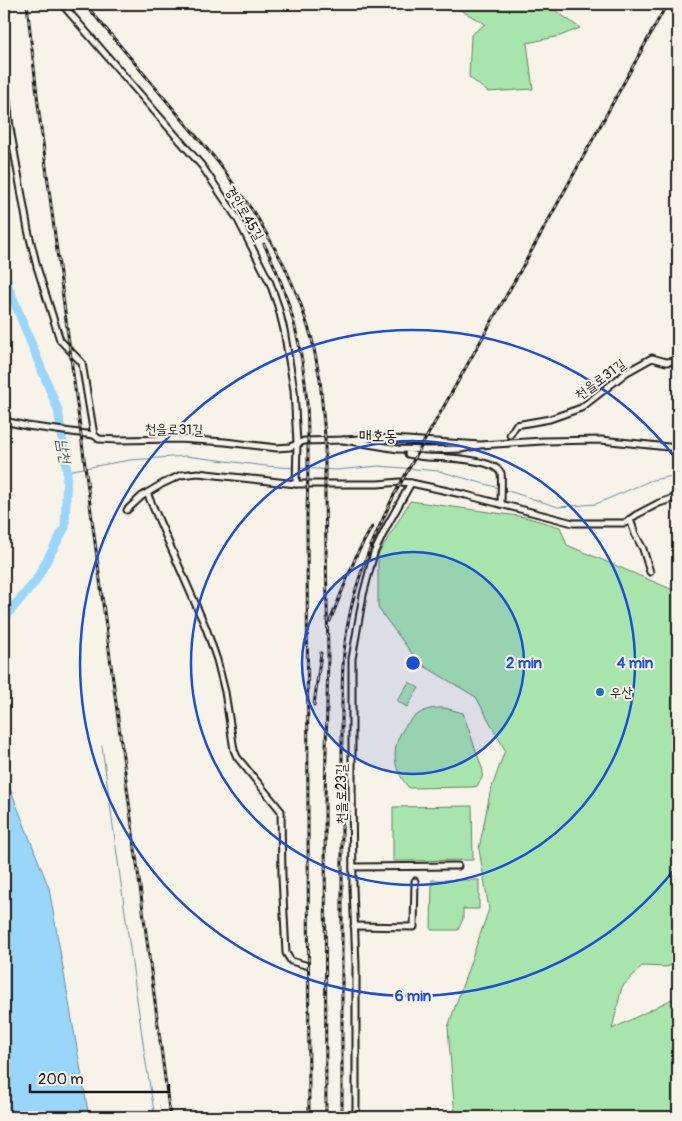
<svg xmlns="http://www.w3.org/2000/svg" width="682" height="1121" font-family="Pangolin,'Poor Story',sans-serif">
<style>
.green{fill:#a8e5ac;stroke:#628064}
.water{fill:#99d6fa;stroke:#678ca1}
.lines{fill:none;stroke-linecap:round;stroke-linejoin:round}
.stream{stroke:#678ca1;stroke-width:1}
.river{stroke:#99d6fa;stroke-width:9}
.minor-casing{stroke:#1c1c1c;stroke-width:9}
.minor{stroke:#f7f3e8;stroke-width:5}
.rail-casing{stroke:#1c1c1c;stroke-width:3}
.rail{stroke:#f7f3e8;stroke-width:1;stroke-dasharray:4;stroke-linecap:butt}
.ring{fill:none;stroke:#1d4ed8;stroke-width:2.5}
.poi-dot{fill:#1f6fb2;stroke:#f7f3e8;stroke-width:2}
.labels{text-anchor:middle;stroke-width:4;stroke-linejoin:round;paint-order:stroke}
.street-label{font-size:14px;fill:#1c1c1c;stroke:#f7f3e8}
.poi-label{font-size:14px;fill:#1c1c1c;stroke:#f7f3e8;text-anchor:start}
.water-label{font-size:15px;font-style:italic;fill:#42545f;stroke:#f7f3e8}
.quarter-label{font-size:16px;fill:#1c1c1c;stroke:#f7f3e8}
.centre{fill:#1d4ed8;stroke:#f7f3e8;stroke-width:2.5}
.ring-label{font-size:15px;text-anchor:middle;font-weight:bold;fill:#1d4ed8;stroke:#f7f3e8;stroke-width:4;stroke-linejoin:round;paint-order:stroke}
</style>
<rect width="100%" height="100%" fill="#f7f3e8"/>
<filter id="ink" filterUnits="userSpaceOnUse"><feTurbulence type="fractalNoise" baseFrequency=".02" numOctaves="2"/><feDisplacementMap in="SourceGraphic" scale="10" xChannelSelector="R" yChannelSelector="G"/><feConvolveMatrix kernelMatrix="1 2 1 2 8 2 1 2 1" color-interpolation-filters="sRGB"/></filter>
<g filter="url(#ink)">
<g class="green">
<polygon points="450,4 546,4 580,28 560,36 527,43 533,89 488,92 469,77 471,35 485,24"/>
<polygon points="410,501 525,517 560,527 567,545 678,592 678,963 667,967 642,966 622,987 612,1029 674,998 678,999 678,1117 455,1117 448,1027 489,909 479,849 490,793 505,750 476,697 419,663 378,608 378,555"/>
<polygon points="409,682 419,688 407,707 397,701"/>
<path d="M445,708L463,713L483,771L482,778L477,786L473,787L409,788C403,781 398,773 396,764C391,741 407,715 430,709C435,708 440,708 445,708Z"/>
<polygon points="472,806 473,860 393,861 393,807"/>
<polygon points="432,880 479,880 479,909 463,909 463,919 458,930 431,930"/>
</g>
<polygon class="water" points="4,773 49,888 89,1117 4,1117"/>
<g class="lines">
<g class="stream">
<polyline points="298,468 337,470 379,466 439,471 499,488"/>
<polyline points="67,471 130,460 186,456 266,466 294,468"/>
<polyline points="502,489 558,507 596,504 652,480 678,475"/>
<polyline points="102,746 145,1057 155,1117"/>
</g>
<polyline class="river" points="4,276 58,410 67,471 65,527 35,582 4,618"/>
<defs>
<g id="minor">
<polyline points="62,4 202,166 237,218 270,283 278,306 284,330 294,390 297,443 296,484"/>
<polyline points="4,72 10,128 28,230 37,267 60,340 82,363 94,435"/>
<polyline points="4,421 27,426 94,435 99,439 118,440 179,439 225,442 277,448 290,447 304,441 344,440"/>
<polyline points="510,435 516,425 550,419 581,408 627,372 652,358 666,362 678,361"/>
<polyline points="480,445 377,438 344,440 398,449 428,450 461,449 480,445 543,441 601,440 678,448"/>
<path d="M408,454C414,455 420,457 427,457C443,458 493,458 501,473C502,477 501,499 501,504"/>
<polyline points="147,493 206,628 217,660 225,692 234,750 237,757 281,811 282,877 286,953 291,961 305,965"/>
<polyline points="127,510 142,496 162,484 181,475 198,473 296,484 378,484 400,482 411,483 466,495 573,523 625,523 636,515 659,503 678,497"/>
<polyline points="630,519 635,534 643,549 650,572"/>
<polyline points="353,867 458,866"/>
<polyline points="354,926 414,927 415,881"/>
<polyline points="356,1117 356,965 353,887 352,782 352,659 363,595 374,553 387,526 411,483"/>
</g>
</defs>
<use href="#minor" class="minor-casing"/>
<use href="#minor" class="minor"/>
<defs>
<g id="rail">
<polyline points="27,4 39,113 170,1117"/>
<polyline points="85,4 218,162 257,217 284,265 300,302 312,339 320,379 325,436 325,496 328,656 325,798 326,1117"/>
<path d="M264,244C289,293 303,348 307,403C309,440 308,477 307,515L309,1117"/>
<polyline points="330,621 357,554 372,527"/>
<polyline points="314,705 321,653"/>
<path d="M342,1117V718C342,684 342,651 349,618C357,575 375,535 394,495L542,232L667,4"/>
</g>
</defs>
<use href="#rail" class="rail-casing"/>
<use href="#rail" class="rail"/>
</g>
</g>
<circle cx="413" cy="663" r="111" fill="#1d4ed8" fill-opacity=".12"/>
<g class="ring">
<circle cx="413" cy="663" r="111"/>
<circle cx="413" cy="663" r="222"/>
<path d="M677 866A333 333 0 1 1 677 460"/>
</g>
<circle class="poi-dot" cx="600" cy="692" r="5"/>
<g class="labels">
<g class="street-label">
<text transform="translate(245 213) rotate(59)" y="5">경안로45길</text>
<text transform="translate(600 379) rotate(-36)" y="5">천을로31길</text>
<text transform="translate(174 429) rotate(1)" y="5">천을로31길</text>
<text transform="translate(341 794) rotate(-90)" y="5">천을로23길</text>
</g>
<g class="poi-label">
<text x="610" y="697">우산</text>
</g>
<g class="water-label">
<text transform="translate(64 451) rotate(81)" y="5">남천</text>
</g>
<g class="quarter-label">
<text x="378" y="441">매호동</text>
</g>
</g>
<circle cx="413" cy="663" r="8" class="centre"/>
<g class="ring-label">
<text x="524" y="668">2 min</text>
<text x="635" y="668">4 min</text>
<text x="413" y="1001">6 min</text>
</g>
<rect width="682" height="1121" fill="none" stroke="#f7f3e8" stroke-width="20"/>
<rect x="10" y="10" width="662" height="1101" fill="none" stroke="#1c1c1c" stroke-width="2" filter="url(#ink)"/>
<path d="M30 1084v8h139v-8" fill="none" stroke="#1c1c1c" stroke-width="2.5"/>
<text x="38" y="1084" font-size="15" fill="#1c1c1c" stroke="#f7f3e8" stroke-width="4" paint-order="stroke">200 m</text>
</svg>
